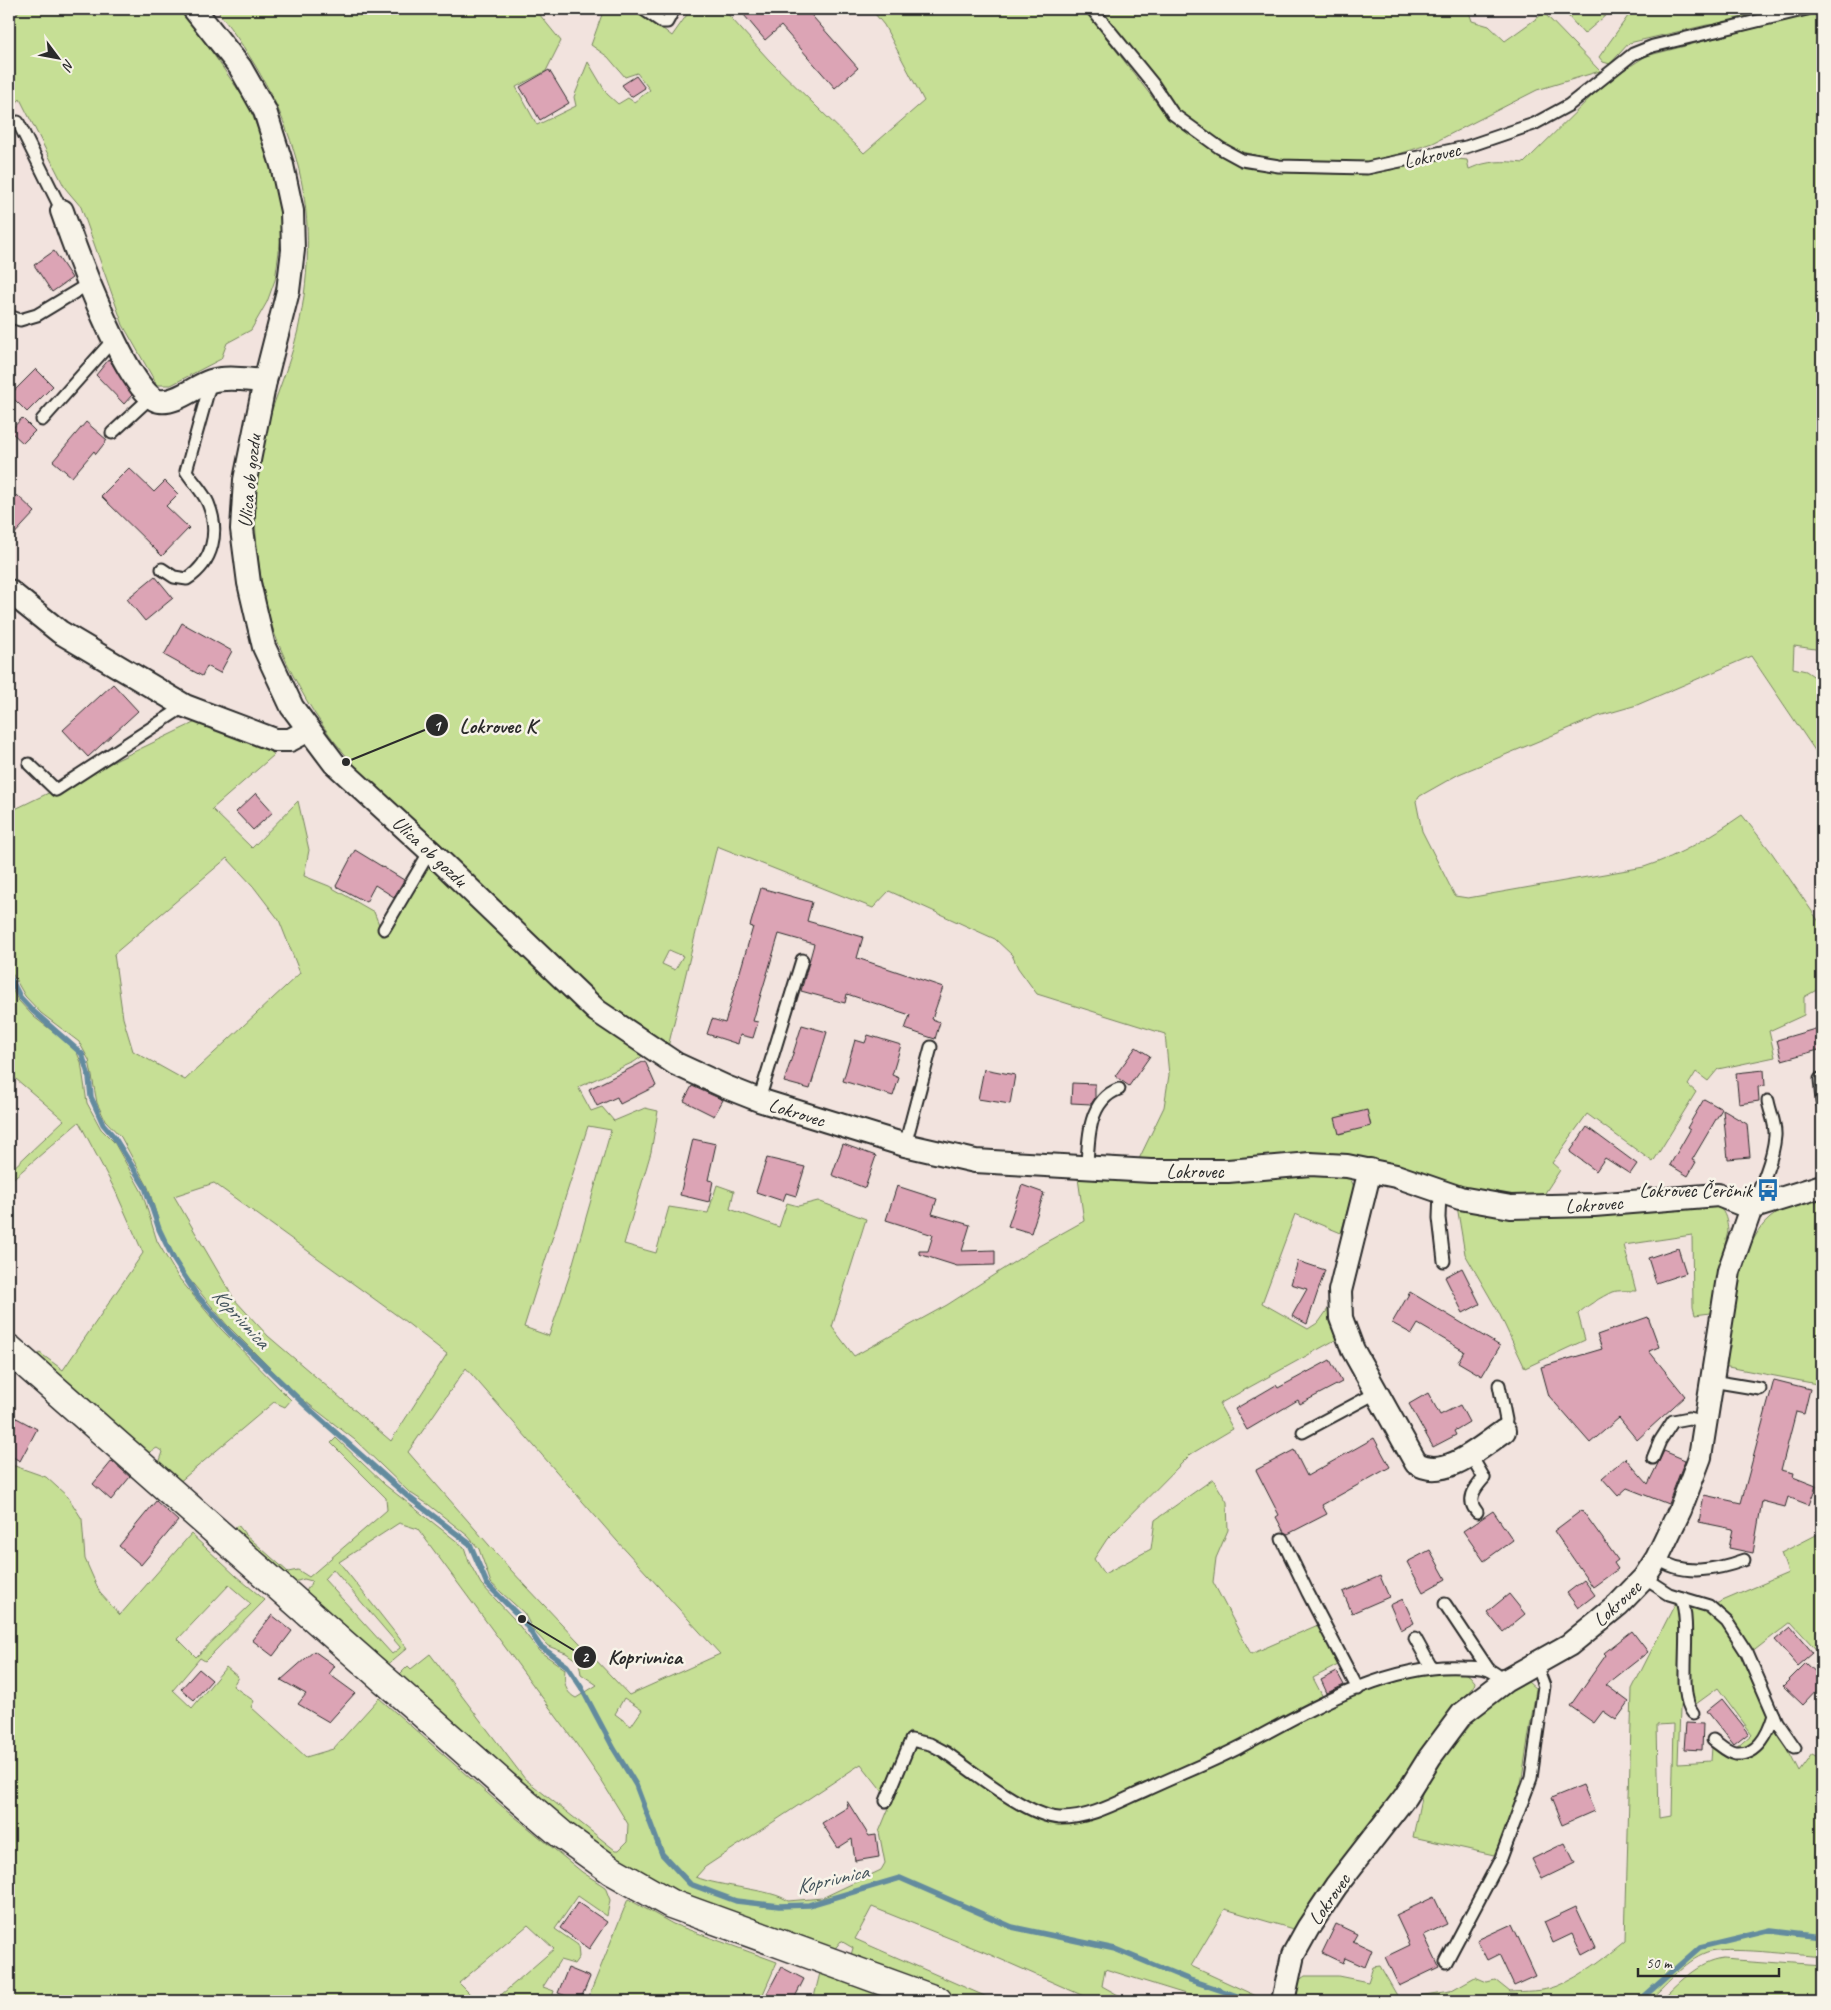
<svg xmlns="http://www.w3.org/2000/svg" width="1831" height="2010" font-family="Caveat,sans-serif">
<style>
.green{fill:#c6df95;stroke:#788560;fill-rule:evenodd}
.lines{fill:none;stroke-linecap:round;stroke-linejoin:round}
.stream{stroke:#638b9e;stroke-width:5.5}
.building{fill:#dca4b5;stroke:#2b2b2b}
.service-casing{stroke:#2b2b2b;stroke-width:15}
.minor-casing{stroke:#2b2b2b;stroke-width:26}
.tertiary-casing{stroke:#2b2b2b;stroke-width:31}
.service{stroke:#f7f3e8;stroke-width:11}
.minor{stroke:#f7f3e8;stroke-width:22}
.tertiary{stroke:#f7f3e8;stroke-width:28}
.labels{text-anchor:middle;stroke-width:5;stroke-linejoin:round;paint-order:stroke}
.street-label{font-size:20px;fill:#2b2b2b;stroke:#f7f3e8}
.poi-label{font-size:20px;fill:#2b2b2b;stroke:#f7f3e8;text-anchor:end}
.water-label{font-size:21px;font-style:italic;fill:#42535b;stroke:#f7f3e8}
.leader{fill:none;stroke:#2b2b2b;stroke-width:2}
.callout-dot{fill:#2b2b2b;stroke:#f7f3e8;stroke-width:2}
.mark-label{font-size:15px;text-anchor:middle;font-weight:bold;fill:#fff}
.callout-label{font-size:21px;text-anchor:middle;font-weight:bold;fill:#2b2b2b;stroke:#f7f3e8;stroke-width:5;stroke-linejoin:round;paint-order:stroke}
</style>
<rect width="100%" height="100%" fill="#f2e3de"/>
<filter id="ink" filterUnits="userSpaceOnUse"><feTurbulence type="fractalNoise" baseFrequency=".02" numOctaves="2"/><feDisplacementMap in="SourceGraphic" scale="10" xChannelSelector="R" yChannelSelector="G"/><feConvolveMatrix kernelMatrix="1 2 1 2 8 2 1 2 1" color-interpolation-filters="sRGB"/></filter>
<g filter="url(#ink)">
<g class="green">
<polygon points="21,9 182,9 248,104 270,159 283,223 275,280 267,302 251,330 227,343 221,359 171,385 157,385 123,325 81,207 65,188 20,99 9,111 9,101 15,92 9,83 9,23"/>
<path d="M216,9H535L561,41L546,71L516,87L537,125L576,106L574,97L588,62L607,94L618,104L628,98L634,102L650,90L637,73L625,77L608,57L591,45L604,9H638L672,36L691,9H723L769,60L864,153L924,101L884,25L871,9H1084L1169,119L1214,151L1236,163L1277,172L1371,174L1448,158L1467,160L1469,169C1489,160 1503,161 1524,163L1607,81L1646,56L1822,11V650L1794,646L1793,668L1806,671L1822,682V761L1751,656L1637,705L1599,716L1459,774L1420,796L1416,801L1422,831L1455,896L1468,898L1644,867C1681,855 1710,837 1742,815L1772,853L1822,926V987L1804,997V1015L1769,1031L1775,1057L1718,1069L1708,1081L1696,1072L1688,1085L1696,1092L1653,1162L1587,1114L1552,1163L1560,1170L1543,1196H1499L1470,1190L1399,1167L1366,1158L1334,1154L1177,1164L1139,1159L1164,1107L1169,1075L1165,1034L1037,994L1018,968L1012,955L995,939L889,891L873,908L717,846L668,1047C628,1021 586,995 556,958C515,918 475,878 435,839C406,812 368,782 343,752C316,720 295,683 279,645C257,594 248,499 261,445C271,406 289,369 298,330C325,204 294,109 216,9ZM669,950L683,956L675,970L662,964Z"/>
<polygon points="1098,9 1468,9 1472,21 1489,26 1505,41 1544,13 1600,71 1537,90 1433,143 1371,163 1277,160 1242,152 1219,141 1178,110 1125,40"/>
<polygon points="1562,9 1613,9 1584,34"/>
<polygon points="1633,9 1752,9 1754,15 1728,24 1707,25 1629,43 1610,64 1603,62 1599,57"/>
<path d="M202,719L270,749L274,755L212,809L252,848L298,801L309,850L304,876L329,886L374,912L380,927L388,931L429,863L644,1055L634,1062L578,1087L591,1111L602,1107L614,1121L645,1108L658,1111L651,1152L624,1244L656,1253L669,1207L708,1213L717,1185L734,1191L730,1209L779,1227L787,1203L798,1206L818,1201L866,1219L832,1327L854,1356L947,1305L1039,1246L1084,1221L1078,1178L1312,1173L1349,1175L1354,1187L1341,1233L1295,1214L1262,1303L1308,1329L1319,1322L1328,1309L1330,1324L1337,1339L1219,1404L1233,1429L1191,1454L1107,1539L1094,1559L1104,1574L1151,1549L1155,1520L1213,1479L1227,1502L1228,1530L1216,1558L1213,1582L1251,1654L1318,1625L1338,1665L1313,1678L1325,1701C1284,1721 1090,1821 1057,1814C1033,1809 1014,1795 994,1782C966,1764 940,1745 909,1732L905,1737L888,1788L883,1792L861,1764L705,1867L696,1877C719,1887 773,1889 788,1901L822,1898L881,1870L885,1863L879,1832L914,1747L932,1749L1030,1813L1090,1817L1358,1693L1407,1674L1462,1672L1470,1676L1475,1682L1474,1687L1461,1701L1394,1796L1326,1881L1293,1929L1225,1909L1191,1966L1267,2001H1208L1105,1969L1102,1986L1129,2001H1095L984,1952L872,1907L855,1939L996,2001H964L851,1955L853,1948L841,1941L833,1951L823,1949L736,1913L739,1919L648,1881L568,1827L397,1677L408,1666L411,1669L430,1654L525,1779L615,1850H619L627,1842L628,1824L601,1780L575,1742L418,1529L399,1523L339,1562L407,1648L385,1667L304,1595L312,1581L304,1579L291,1583L230,1531L238,1525L245,1534L288,1572L298,1570L309,1577L387,1510L386,1498L331,1443L336,1438L385,1485L464,1547L469,1562L481,1584L514,1619L539,1651L565,1669C564,1681 564,1692 576,1698L597,1685L581,1674L579,1662L566,1653L548,1646L533,1630L524,1613L491,1583L479,1549L468,1536L429,1505L409,1492L355,1440L297,1395L227,1325L184,1273L164,1239L148,1187L121,1137L105,1120L97,1103L89,1060L79,1042L41,1013L25,996L9,968V812ZM227,858L253,886L279,920L300,973L185,1080L133,1051L123,1018L114,954ZM588,1126L611,1130L569,1277L549,1336L524,1327ZM214,1183L402,1319L447,1354L391,1441L268,1336L234,1299L174,1196ZM466,1368L617,1541L720,1654L629,1695L509,1568L408,1452ZM333,1569L400,1647V1648L392,1654L324,1579ZM624,1698L642,1710L631,1726L615,1714Z"/>
<polygon points="9,984 18,1000 34,1017 75,1048 81,1062 87,1103 101,1129 114,1142 142,1192 157,1241 178,1277 221,1329 291,1400 285,1407 274,1402 178,1483 158,1466 163,1452 157,1448 146,1454 35,1356 40,1353 63,1370 143,1253 115,1190 79,1122 9,1182 9,1172 64,1120 9,1073"/>
<path d="M1822,1195V1385L1723,1366C1731,1325 1737,1245 1770,1218C1784,1206 1805,1201 1822,1195Z"/>
<path d="M1457,1206H1718C1726,1213 1727,1221 1728,1231L1710,1313L1695,1315L1693,1307L1692,1235L1624,1245L1636,1291C1629,1291 1618,1290 1612,1292C1603,1296 1583,1308 1578,1314L1585,1340L1525,1368L1499,1313L1465,1254Z"/>
<path d="M9,1464L46,1477L68,1497L82,1519L85,1559L100,1593L120,1615L191,1534L236,1576L265,1600L205,1661L200,1658L173,1690L192,1708L226,1667L238,1677L233,1686L254,1701L251,1707L306,1757L333,1749L379,1698L503,1807L582,1872L605,1887L610,1900L607,1916L578,1896L555,1929L578,1945L579,1957L574,1964L560,1960L543,1987L554,1991L551,2001H494L554,1949L528,1925L459,1983L477,2001H9ZM229,1585L251,1604L196,1657L178,1639Z"/>
<polygon points="1822,1532 1822,1656 1791,1622 1751,1653 1713,1605 1788,1573 1781,1553"/>
<path d="M1676,1602L1681,1607L1683,1630L1678,1763L1711,1761L1712,1747L1727,1756L1735,1758L1775,1725L1799,1772L1812,1754L1820,1758L1822,1756V1957C1799,1955 1725,1946 1707,1953C1684,1961 1666,1986 1648,2001H1306L1293,1991L1295,1983L1305,1976H1338L1368,1982L1373,1967L1380,1966L1399,1999L1450,1991L1475,1977L1487,1982L1495,1980L1510,1992C1525,1991 1542,1992 1557,1986C1582,1976 1604,1958 1625,1941L1632,1689ZM1674,1724L1672,1816L1659,1818L1657,1725Z"/>
<polygon points="1689,1603 1705,1609 1723,1623 1735,1641 1769,1713 1767,1729 1748,1749 1734,1750 1752,1734 1718,1688 1696,1704 1691,1699"/>
<polygon points="1528,1682 1536,1689 1522,1778 1515,1811 1494,1855 1413,1837 1422,1793 1439,1763 1493,1698 1514,1683"/>
<polygon points="628,1899 673,1924 777,1962 760,2001 587,2001"/>
<path d="M1723,1959L1822,1966V2001H1659C1679,1984 1696,1962 1723,1959Z"/>
<polygon points="820,1973 897,2001 813,2001"/>
</g>
<g class="lines">
<g class="stream">
<polyline points="9,975 20,997 33,1011 82,1054 89,1077 91,1097 103,1124 114,1137 145,1187 159,1229 174,1260 196,1294 230,1333 306,1406 406,1495 470,1544 487,1584 522,1619 540,1646 567,1666 581,1687 614,1749 636,1785 662,1854 690,1884 736,1901 779,1906 809,1905 900,1878 1012,1927 1115,1949 1190,1980 1252,2001"/>
<polyline points="1639,2001 1700,1947 1771,1930 1822,1936"/>
</g>
</g>
<g class="building">
<polygon points="739,9 806,9 858,68 835,88 781,26 765,40"/>
<polygon points="549,70 569,103 540,120 520,87"/>
<polygon points="636,76 645,88 631,97 622,85"/>
<polygon points="54,251 72,278 52,292 34,265"/>
<polygon points="109,359 132,395 124,404 96,375"/>
<polygon points="36,369 53,386 27,412 10,395"/>
<polygon points="22,418 35,431 23,443 10,431"/>
<polygon points="86,422 107,440 96,454 94,451 72,477 53,461"/>
<polygon points="129,468 154,492 165,481 178,494 166,506 189,528 162,556 101,496"/>
<polygon points="17,495 35,512 9,540 9,504"/>
<polygon points="155,576 173,598 145,621 127,599"/>
<polygon points="182,623 232,651 220,673 207,666 202,676 164,655"/>
<polygon points="113,684 138,711 88,757 63,730"/>
<polygon points="256,793 273,812 253,830 236,812"/>
<polygon points="355,850 404,880 394,897 375,885 366,902 336,886"/>
<polygon points="761,888 812,902 807,921 863,937 857,958 943,987 932,1019 940,1022 935,1039 905,1029 910,1015 847,994 845,1003 801,991 814,944 779,934 753,1021 758,1022 753,1038 740,1035 738,1044 707,1034 712,1019 725,1023 753,927 750,926"/>
<polygon points="802,1025 827,1032 810,1089 784,1082"/>
<polygon points="1822,1027 1822,1049 1782,1060 1777,1040"/>
<polygon points="868,1035 901,1045 892,1075 899,1078 893,1096 843,1081 855,1040 865,1043"/>
<polygon points="1136,1047 1150,1056 1129,1086 1115,1076"/>
<polygon points="645,1061 656,1086 620,1104 617,1097 597,1106 589,1089"/>
<polygon points="984,1069 1015,1075 1010,1104 978,1099"/>
<polygon points="1764,1070 1765,1086 1758,1087 1759,1101 1739,1104 1736,1073"/>
<polygon points="1072,1083 1095,1084 1095,1098 1091,1104 1071,1103"/>
<polygon points="692,1086 723,1100 714,1116 684,1101"/>
<polygon points="1704,1099 1722,1109 1692,1160 1696,1162 1688,1176 1670,1165 1690,1130 1687,1128"/>
<polygon points="1367,1110 1371,1126 1339,1134 1335,1118"/>
<polygon points="1723,1110 1747,1124 1750,1157 1728,1159"/>
<polygon points="1587,1127 1637,1164 1630,1174 1605,1158 1596,1171 1570,1152"/>
<polygon points="693,1139 716,1144 708,1180 713,1181 709,1202 680,1195"/>
<polygon points="843,1144 876,1156 865,1188 832,1175"/>
<polygon points="767,1158 805,1167 796,1196 786,1193 783,1201 756,1192"/>
<polygon points="1022,1185 1044,1193 1031,1233 1008,1226"/>
<polygon points="897,1186 937,1199 932,1214 970,1225 962,1251 995,1250 995,1265 957,1266 919,1254 919,1251 928,1251 933,1235 886,1220"/>
<polygon points="1678,1248 1686,1273 1656,1283 1648,1258"/>
<polygon points="1298,1261 1325,1270 1307,1324 1292,1316 1307,1289 1291,1284"/>
<polygon points="1462,1268 1480,1304 1463,1313 1445,1277"/>
<polygon points="1410,1292 1500,1346 1482,1376 1458,1362 1464,1351 1418,1324 1412,1334 1392,1323"/>
<polygon points="1648,1317 1659,1347 1649,1351 1685,1396 1637,1440 1619,1418 1590,1443 1549,1396 1541,1367 1602,1349 1597,1335"/>
<polygon points="1330,1360 1342,1382 1300,1404 1298,1400 1247,1430 1235,1409 1276,1385 1278,1388"/>
<polygon points="1774,1380 1810,1389 1804,1414 1796,1412 1781,1470 1794,1473 1793,1477 1816,1486 1809,1505 1788,1497 1785,1507 1762,1501 1753,1553 1729,1548 1733,1529 1699,1522 1704,1495 1741,1503"/>
<polygon points="1428,1393 1440,1415 1460,1405 1469,1422 1454,1431 1456,1435 1433,1447 1409,1404"/>
<polygon points="9,1414 37,1429 20,1461 9,1455"/>
<polygon points="1374,1438 1390,1467 1322,1505 1327,1514 1288,1534 1284,1532 1276,1517 1279,1515 1256,1470 1294,1450 1307,1476"/>
<polygon points="1664,1451 1685,1460 1668,1504 1627,1488 1618,1496 1602,1478 1625,1458 1648,1484"/>
<polygon points="112,1461 130,1477 111,1500 93,1484"/>
<polygon points="156,1501 178,1521 141,1565 119,1546"/>
<polygon points="1582,1510 1618,1560 1614,1563 1618,1569 1593,1587 1554,1531"/>
<polygon points="1493,1511 1513,1540 1484,1561 1463,1531"/>
<polygon points="1430,1550 1446,1579 1423,1592 1407,1562"/>
<polygon points="1380,1576 1389,1597 1352,1613 1343,1592"/>
<polygon points="1584,1580 1595,1595 1578,1608 1567,1593"/>
<polygon points="1509,1594 1525,1614 1503,1632 1487,1612"/>
<polygon points="1403,1599 1414,1623 1401,1630 1390,1605"/>
<polygon points="272,1615 292,1631 273,1656 252,1640"/>
<polygon points="1791,1627 1813,1653 1798,1666 1775,1640"/>
<polygon points="1632,1631 1648,1652 1606,1685 1629,1702 1616,1720 1603,1711 1594,1723 1570,1706 1606,1655 1604,1653"/>
<polygon points="314,1651 335,1666 329,1674 355,1693 329,1722 298,1704 306,1694 281,1680"/>
<polygon points="1806,1663 1822,1678 1822,1685 1803,1705 1783,1686"/>
<polygon points="199,1669 212,1680 194,1700 181,1689"/>
<polygon points="1337,1672 1344,1685 1327,1693 1321,1680"/>
<polygon points="1722,1699 1749,1733 1734,1745 1707,1711"/>
<polygon points="1686,1723 1703,1724 1702,1750 1684,1749"/>
<polygon points="1583,1785 1594,1811 1562,1825 1551,1798"/>
<polygon points="847,1801 869,1836 876,1835 879,1857 855,1861 852,1839 838,1848 822,1823 848,1807"/>
<polygon points="1565,1843 1575,1863 1542,1879 1532,1859"/>
<polygon points="1434,1897 1447,1924 1424,1935 1439,1967 1399,1986 1385,1957 1410,1945 1396,1915"/>
<polygon points="578,1902 607,1922 589,1949 560,1928"/>
<polygon points="1576,1907 1595,1948 1582,1955 1572,1934 1553,1943 1544,1922"/>
<polygon points="1336,1924 1357,1934 1353,1941 1372,1950 1365,1967 1345,1958 1343,1963 1322,1953"/>
<polygon points="1512,1924 1536,1976 1514,1986 1499,1954 1487,1960 1477,1940"/>
<polygon points="781,1967 804,1979 793,2001 763,2001"/>
<polygon points="568,1968 590,1977 580,2001 558,1993"/>
</g>
<g class="lines">
<defs>
<g id="service">
<polyline points="643,9 662,22 667,22 674,9"/>
<polyline points="1092,9 1153,84 1173,114 1220,148 1242,160 1279,166 1367,168 1466,147 1534,124 1569,105 1633,54 1653,46 1807,9"/>
<polyline points="18,122 62,211"/>
<polyline points="9,316 20,320 37,315 90,283"/>
<polyline points="42,420 113,340"/>
<polyline points="112,433 150,398"/>
<path d="M162,569L174,577L187,579C213,562 220,532 208,503C203,492 193,482 186,471L211,381"/>
<polyline points="29,764 56,790 185,706"/>
<polyline points="384,929 430,851"/>
<polyline points="1820,1079 1822,1102"/>
<polyline points="759,1100 802,960"/>
<polyline points="905,1145 931,1047"/>
<path d="M1087,1168C1088,1140 1088,1100 1119,1089"/>
<polyline points="1440,1192 1439,1218 1444,1261"/>
<path d="M1751,1208C1761,1186 1773,1160 1775,1136C1776,1124 1770,1112 1768,1101"/>
<polyline points="1712,1381 1760,1389"/>
<polyline points="1499,1385 1506,1420 1504,1431"/>
<polyline points="1303,1432 1376,1393"/>
<path d="M1470,1454L1484,1478C1474,1489 1466,1500 1477,1512"/>
<polyline points="1653,1458 1660,1441 1673,1421 1689,1418 1705,1422"/>
<polyline points="1282,1539 1308,1593 1358,1689"/>
<path d="M1657,1558C1683,1577 1716,1570 1744,1560"/>
<polyline points="1644,1578 1669,1594 1709,1606 1727,1622 1747,1653 1777,1722 1795,1748"/>
<path d="M1681,1598C1693,1628 1676,1693 1693,1713"/>
<polyline points="1445,1604 1489,1670"/>
<polyline points="1415,1638 1431,1667"/>
<path d="M1713,1740C1719,1744 1728,1753 1736,1754C1758,1756 1769,1732 1774,1715"/>
<path d="M886,1801L911,1740L930,1744L945,1752C972,1771 1027,1816 1059,1818C1090,1819 1120,1801 1148,1789C1178,1775 1209,1763 1238,1748C1304,1713 1386,1662 1463,1667C1471,1667 1481,1667 1489,1670C1494,1672 1500,1677 1505,1681"/>
<polyline points="1446,1962 1501,1858 1531,1778 1544,1686 1536,1665"/>
</g>
<g id="minor">
<polyline points="194,9 240,67 265,111 282,165 292,211 293,250 288,291 265,381 245,480 242,529 249,583 264,647 292,707 334,763 430,851 597,1011 676,1064 726,1087 759,1100 905,1145 975,1161 1151,1171 1228,1171 1310,1164 1347,1166 1396,1176 1460,1198 1511,1207 1594,1205 1718,1195 1751,1208"/>
<path d="M62,211C73,243 128,396 159,401C176,404 195,386 211,381C227,376 248,380 265,381"/>
<polyline points="9,591 60,632 185,706 275,740 290,740 309,730"/>
<path d="M1370,1170L1340,1291L1341,1318L1353,1350L1416,1463C1444,1481 1481,1447 1504,1431"/>
<polyline points="1751,1208 1822,1186"/>
<polyline points="1283,2001 1293,1955 1308,1928 1336,1886 1405,1797 1430,1757 1462,1714 1505,1681 1569,1645 1618,1605 1644,1578 1657,1558 1680,1510 1700,1457 1729,1271 1751,1208"/>
</g>
<polyline id="tertiary" points="9,1349 513,1793 561,1834 611,1870 671,1904 938,2001"/>
</defs>
<use href="#service" class="service-casing"/>
<use href="#minor" class="minor-casing"/>
<use href="#tertiary" class="tertiary-casing"/>
<use href="#service" class="service"/>
<use href="#minor" class="minor"/>
<use href="#tertiary" class="tertiary"/>
</g>
</g>
<defs>
<symbol id="bus-bare" viewBox="-9 -9 18 18"><path d="M-5-6H5V4H4V6H2V4H-2V6H-4V4H-5ZM-3.5-4V0h7V-4ZM-3.5 1.2v1.5H-2V1.2ZM2 1.2v1.5H3.5V1.2Z" fill="#1f6fb2" stroke="#f7f3e8" stroke-width="2.5" paint-order="stroke"/></symbol>
</defs>
<g fill-rule="evenodd">
<use href="#bus-bare" x="1752" y="1174" width="32" height="32"/>
</g>
<g class="labels">
<g class="street-label">
<text transform="translate(1432 155) rotate(-13)" y="7">Lokrovec</text>
<text transform="translate(249 481) rotate(-84)" y="7">Ulica ob gozdu</text>
<text transform="translate(430 851) rotate(43)" y="7">Ulica ob gozdu</text>
<text transform="translate(797 1112) rotate(17)" y="7">Lokrovec</text>
<text x="1195" y="1178">Lokrovec</text>
<text transform="translate(1594 1204) rotate(-4)" y="7">Lokrovec</text>
<text transform="translate(1617 1603) rotate(-43)" y="7">Lokrovec</text>
<text transform="translate(1329 1899) rotate(-55)" y="7">Lokrovec</text>
</g>
<g class="poi-label">
<text x="1752" y="1197">Lokrovec Čerčnik</text>
</g>
<g class="water-label">
<text transform="translate(241 1318) rotate(47)" y="7">Koprivnica</text>
<text transform="translate(832 1879) rotate(-13)" y="7">Koprivnica</text>
</g>
</g>
<path class="leader" d="M346 762L437 725M522 1619L585 1657"/>
<g class="callout-dot">
<circle cx="346" cy="762" r="5"/>
<circle cx="522" cy="1619" r="5"/>
<circle cx="437" cy="725" r="12"/>
<circle cx="585" cy="1657" r="12"/>
</g>
<g class="mark-label">
<text x="437" y="731">1</text>
<text x="585" y="1662">2</text>
</g>
<g class="callout-label">
<text x="498" y="733">Lokrovec K</text>
<text x="645" y="1664">Koprivnica</text>
</g>
<rect width="1831" height="2010" fill="none" stroke="#f7f3e8" stroke-width="30"/>
<rect x="15" y="15" width="1801" height="1980" fill="none" stroke="#2b2b2b" stroke-width="2" filter="url(#ink)"/>
<g transform="translate(58 58) rotate(122)" stroke="#f7f3e8" stroke-width="4" paint-order="stroke">
<path d="M0-4L9 19L0 12L-9 19Z" fill="#2b2b2b"/>
<text y="-8" font-size="14" font-weight="bold" text-anchor="middle" fill="#2b2b2b">N</text>
</g>
<path d="M1638 1968v8h141v-8" fill="none" stroke="#2b2b2b" stroke-width="2.5"/>
<text x="1646" y="1968" font-size="15" fill="#2b2b2b" stroke="#f7f3e8" stroke-width="4" paint-order="stroke">50 m</text>
</svg>
